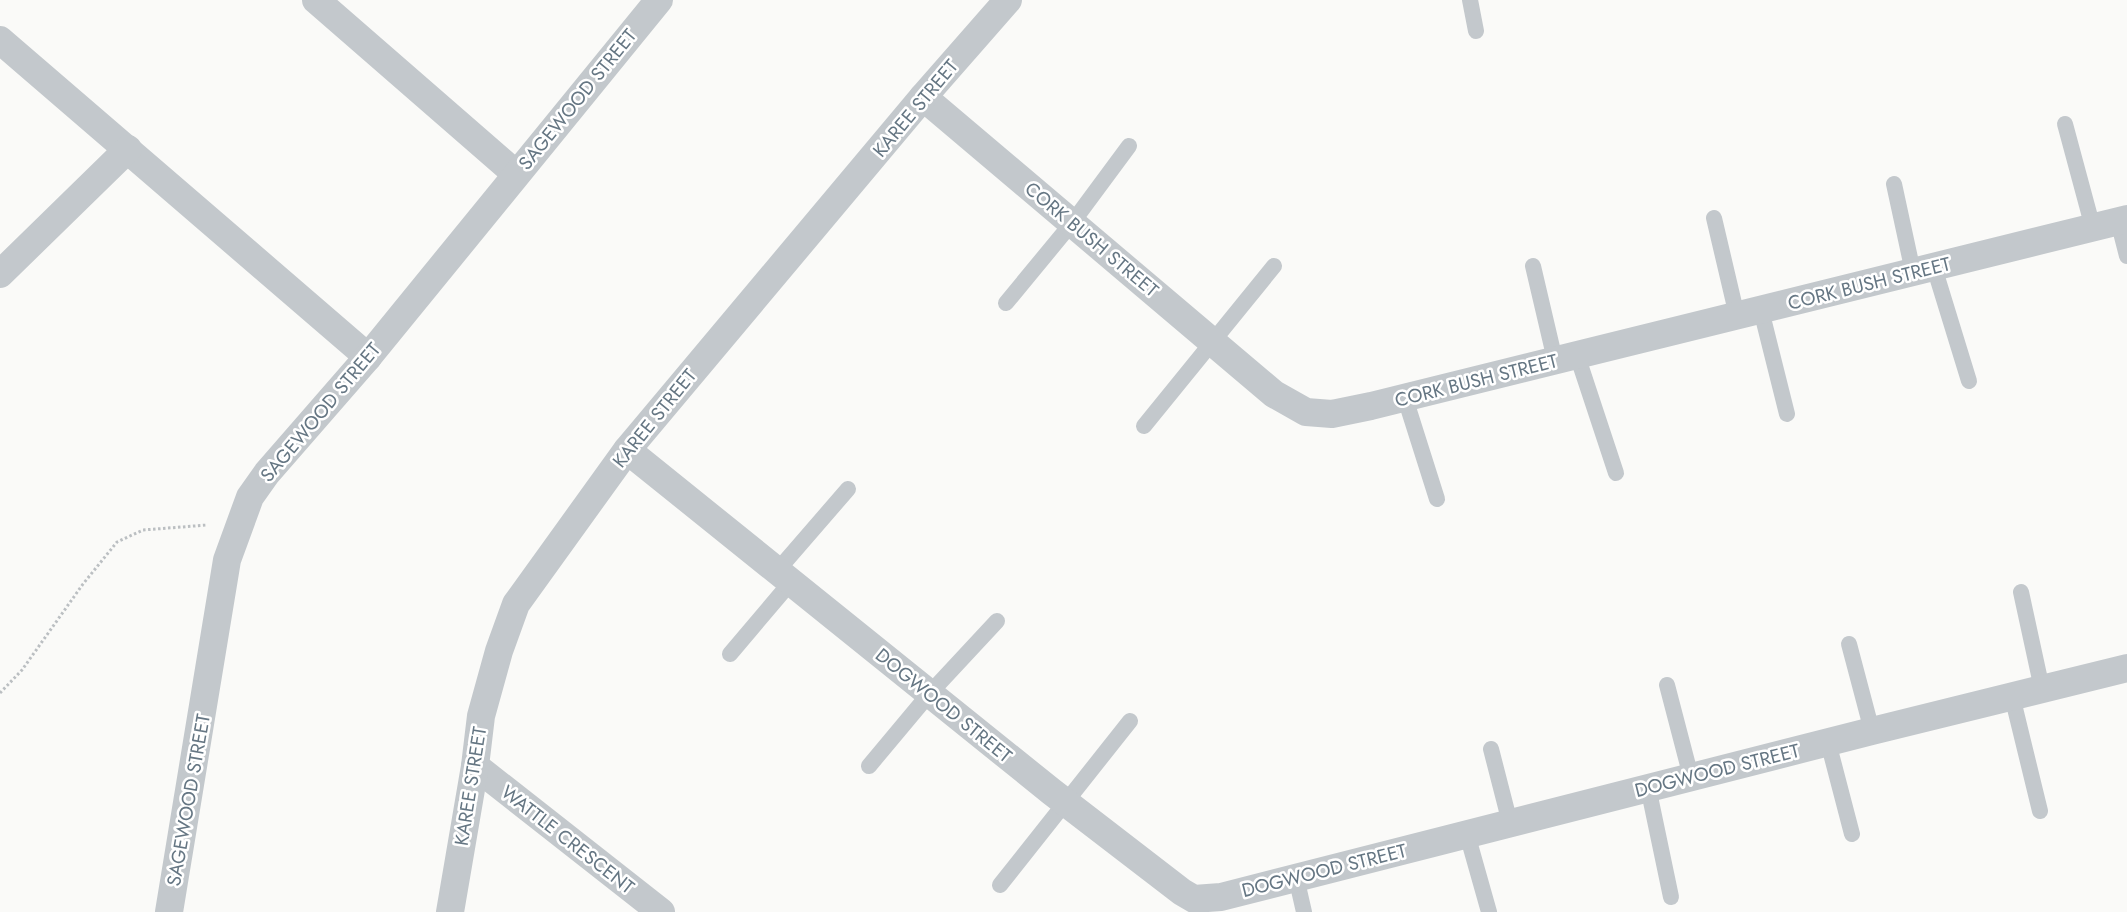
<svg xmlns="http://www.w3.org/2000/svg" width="2127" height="912" font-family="Jost,sans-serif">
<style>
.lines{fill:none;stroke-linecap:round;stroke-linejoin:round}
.path{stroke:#bbbfc2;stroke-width:3;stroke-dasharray:2.5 2.5;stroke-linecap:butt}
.lane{stroke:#c3c8cc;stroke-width:16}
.street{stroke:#c3c8cc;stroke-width:28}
.labels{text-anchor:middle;stroke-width:5;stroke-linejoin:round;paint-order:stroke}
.street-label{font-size:19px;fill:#657683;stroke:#fff}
</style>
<rect width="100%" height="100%" fill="#fafaf8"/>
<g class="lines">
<polyline class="path" points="0,693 22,670 83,584 117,542 143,530 207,525"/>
<g class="lane">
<polyline points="1470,0 1476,31"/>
<polyline points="2065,124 2093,228"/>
<polyline points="1894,184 1913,272"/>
<polyline points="1714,218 1737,316"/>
<polyline points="2118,221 2127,256"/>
<polyline points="1533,266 1555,360"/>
<polyline points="1934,267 1969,381"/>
<polyline points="1006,303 1072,223 1129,146"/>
<polyline points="1761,310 1787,414"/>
<polyline points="1577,355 1616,473"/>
<polyline points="1405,398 1437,499"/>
<polyline points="1144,426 1274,266"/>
<polyline points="777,571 848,489"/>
<polyline points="2021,592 2042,689"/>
<polyline points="1849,644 1872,731"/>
<polyline points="730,654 791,582"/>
<polyline points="1667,685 1691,777"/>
<polyline points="2012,696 2040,811"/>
<polyline points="1828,742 1852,834"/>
<polyline points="1491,749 1510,823"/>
<polyline points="869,766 930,693 997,621"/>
<polyline points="1648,787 1671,897"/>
<polyline points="1467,834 1489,912"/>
<polyline points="1296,877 1304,912"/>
<polyline points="1000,885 1130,721"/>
</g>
<g class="street">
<polyline points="316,0 516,174"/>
<polyline points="0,40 368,357"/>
<polyline points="923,97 1274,394 1306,412 1332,414 1371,406 2127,219"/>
<polyline points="0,274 128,149"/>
<polyline points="627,450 1052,792 1182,892 1194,899 1221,897 1872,731 2127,668"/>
<polyline points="475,766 661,912"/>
<polyline points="169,912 227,560 250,497 267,473 368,357 659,0"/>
<polyline points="450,912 475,766 481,716 499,651 516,604 627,450 923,97 1008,0"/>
</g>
</g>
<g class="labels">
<g class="street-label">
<text transform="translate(577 99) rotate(-51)" y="7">SAGEWOOD STREET</text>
<text transform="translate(915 108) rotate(-50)" y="7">KAREE STREET</text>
<text transform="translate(1092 239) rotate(40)" y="7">CORK BUSH STREET</text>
<text transform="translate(1869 283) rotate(-14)" y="7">CORK BUSH STREET</text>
<text transform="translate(1476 380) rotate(-14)" y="7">CORK BUSH STREET</text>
<text transform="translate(320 412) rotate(-50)" y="7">SAGEWOOD STREET</text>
<text transform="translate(654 418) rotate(-51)" y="7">KAREE STREET</text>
<text transform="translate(944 705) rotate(39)" y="7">DOGWOOD STREET</text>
<text transform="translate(1717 770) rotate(-14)" y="7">DOGWOOD STREET</text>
<text transform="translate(470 786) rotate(-81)" y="7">KAREE STREET</text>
<text transform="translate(188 800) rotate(-80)" y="7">SAGEWOOD STREET</text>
<text transform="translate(568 839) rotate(38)" y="7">WATTLE CRESCENT</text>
<text transform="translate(1324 870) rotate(-14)" y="7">DOGWOOD STREET</text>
</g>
</g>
</svg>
